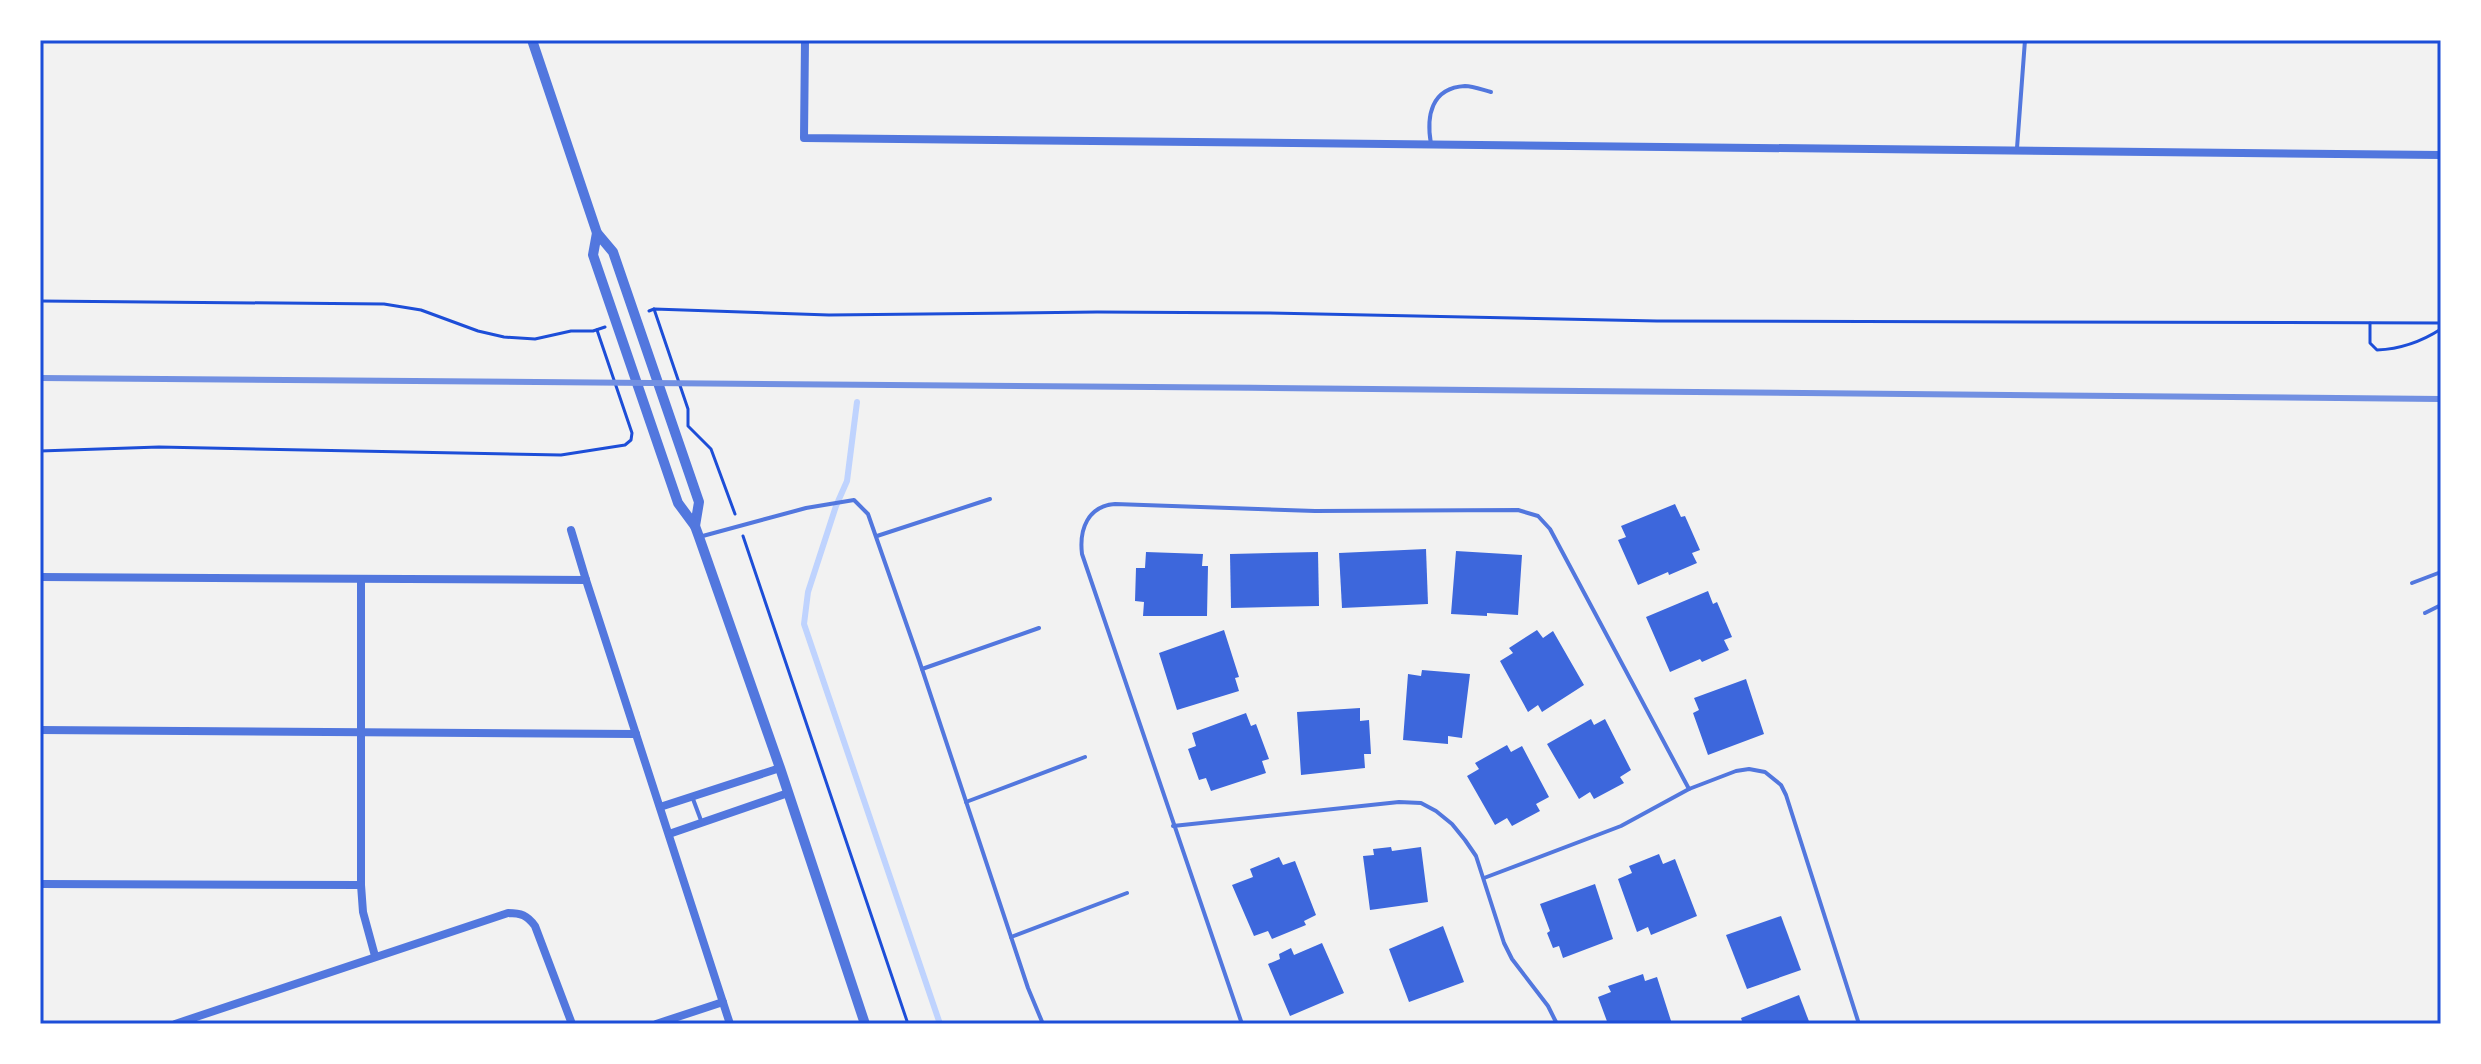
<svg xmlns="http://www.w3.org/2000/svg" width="2481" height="1064" font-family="Manrope,sans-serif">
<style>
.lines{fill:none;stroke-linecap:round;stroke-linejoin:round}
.stream{stroke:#bfd3fe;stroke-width:6}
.building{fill:#3d67dc}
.path{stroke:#1d4ed8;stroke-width:3}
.service{stroke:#5277de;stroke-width:4}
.minor{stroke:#5277de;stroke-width:8}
.tertiary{stroke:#5277de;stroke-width:10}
.rail{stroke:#7290e2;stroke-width:6}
.neatline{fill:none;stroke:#1d4ed8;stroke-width:3}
</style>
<rect width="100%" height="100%" fill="#f2f2f2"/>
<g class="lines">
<polyline class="stream" points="857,402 847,481 836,506 808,592 804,624 940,1024"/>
</g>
<g class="building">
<polygon points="1675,504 1681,517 1685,516 1700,550 1692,553 1697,563 1669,575 1668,572 1638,585 1618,540 1626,537 1621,526"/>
<polygon points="1426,549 1428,604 1342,608 1339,553"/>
<polygon points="1456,551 1522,555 1518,615 1487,613 1487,616 1451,614"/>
<polygon points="1146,552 1203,554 1202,566 1208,566 1207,616 1143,616 1144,602 1135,601 1136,568 1145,568"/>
<polygon points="1318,552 1319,606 1231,608 1230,554"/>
<polygon points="1708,591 1713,604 1717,602 1732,637 1724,640 1729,650 1702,662 1700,659 1670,672 1646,617"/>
<polygon points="1224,630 1239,677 1235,678 1239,691 1177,710 1159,653"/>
<polygon points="1537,630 1543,638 1553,631 1584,685 1542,712 1538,705 1528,712 1500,661 1513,653 1509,648"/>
<polygon points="1422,670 1470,674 1462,738 1448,736 1448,744 1403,740 1408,674 1421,676"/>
<polygon points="1746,679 1764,734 1708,755 1693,713 1699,710 1694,698"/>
<polygon points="1360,708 1360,721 1369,720 1371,754 1364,754 1365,768 1301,775 1297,712"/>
<polygon points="1246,713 1251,726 1256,724 1269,759 1262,761 1266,773 1211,791 1206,778 1199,780 1188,749 1196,746 1192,733"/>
<polygon points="1591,719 1594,725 1605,719 1631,770 1620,777 1624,783 1594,799 1590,792 1579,799 1547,744"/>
<polygon points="1507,745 1511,752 1522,746 1549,797 1536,804 1540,811 1512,826 1507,818 1495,825 1467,776 1479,769 1475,763"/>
<polygon points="1391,847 1392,851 1421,847 1428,902 1370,910 1363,856 1374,855 1373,849"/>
<polygon points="1659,854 1663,864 1675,859 1697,916 1651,935 1648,927 1637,932 1618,879 1632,873 1629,866"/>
<polygon points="1279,857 1283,865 1295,861 1316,915 1304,921 1306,925 1272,939 1268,931 1254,936 1232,885 1253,877 1250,869"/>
<polygon points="1595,884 1613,939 1563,958 1559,946 1553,948 1547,933 1550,931 1540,904"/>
<polygon points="1781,916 1801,970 1747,989 1726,935"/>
<polygon points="1443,926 1464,982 1409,1002 1389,949"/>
<polygon points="1322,943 1344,993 1290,1016 1268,964 1280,959 1279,954 1291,948 1294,955"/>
<polygon points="1643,974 1645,981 1657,977 1672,1024 1608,1024 1598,997 1611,992 1608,986"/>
<polygon points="1799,995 1810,1024 1743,1024 1741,1018"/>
</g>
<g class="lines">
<g class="path">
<polyline points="40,301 384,304 421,310 478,331 504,337 535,339 571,331 593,331 605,327"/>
<polyline points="654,309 688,409 688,426 711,449 735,514"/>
<polyline points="649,311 654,309 829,315 1097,312 1270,313 1657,321 2441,323"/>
<path d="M2370,323V343L2377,350C2401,349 2421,342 2441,329"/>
<polyline points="40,451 159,447 561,455 625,445 631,440 632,433 597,330"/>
<polyline points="743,536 908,1024"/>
</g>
<g class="service">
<path d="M1431,144C1426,116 1431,88 1465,86C1473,86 1483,90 1491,92"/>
<polyline points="2017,148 2025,40"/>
<polyline points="877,536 990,499"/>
<polyline points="699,537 806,508 854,500 868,514 919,660 1028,988 1043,1024"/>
<polyline points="2412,583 2441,572"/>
<polyline points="2425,613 2441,605"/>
<polyline points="922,669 1039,628"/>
<polyline points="693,799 702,823"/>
<polyline points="966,802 1085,757"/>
<polyline points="1173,826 1399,802 1421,803 1436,811 1452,824 1465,840 1476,856 1504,943 1512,959 1548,1006 1557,1024"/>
<polyline points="1484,878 1621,826 1689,789 1736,771 1749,769 1765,772 1781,785 1786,795 1859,1024"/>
<polyline points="1011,937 1127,893"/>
<path d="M1242,1024L1082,554C1079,529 1088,506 1115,504L1315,511L1518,510L1538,516L1550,529L1689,789"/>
</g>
<g class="minor">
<polyline points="805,40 804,138 2441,155"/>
<polyline points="571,530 586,580 730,1024"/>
<polyline points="40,577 586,580"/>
<polyline points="361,579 361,885 363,912 375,956"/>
<polyline points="40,730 636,734"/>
<polyline points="660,807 780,768"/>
<polyline points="669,834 788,793"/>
<polyline points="40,884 361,885"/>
<path d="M175,1024L508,913C521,913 527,915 535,926L572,1024"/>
<polyline points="656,1024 723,1002"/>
</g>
<g class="tertiary">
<polyline points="532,40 597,233 613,252 699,502 695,526"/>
<polyline points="597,233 593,255 678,503 695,526 699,537 780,768 865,1024"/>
</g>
<path class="rail" d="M40,378C840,381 1641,394 2441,399"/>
</g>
<rect width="2481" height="1064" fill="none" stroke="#ffffff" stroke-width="84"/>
<rect x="42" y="42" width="2397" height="980" class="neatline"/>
</svg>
